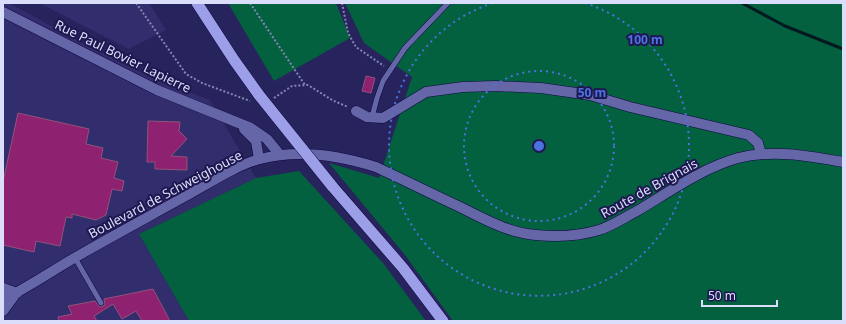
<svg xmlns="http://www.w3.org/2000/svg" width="846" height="324" font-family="'Noto Sans',sans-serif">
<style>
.built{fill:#322d6d}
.green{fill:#036140}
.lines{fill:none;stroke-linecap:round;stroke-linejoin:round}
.stream{stroke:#021920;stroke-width:3}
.building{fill:#8f2171;stroke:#91527b}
.service-casing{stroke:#120740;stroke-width:6}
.minor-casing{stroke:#120740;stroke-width:11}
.tertiary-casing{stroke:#120740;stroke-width:11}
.trunk-casing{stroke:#120740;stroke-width:12}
.path{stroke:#8686b1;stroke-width:2;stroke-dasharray:2 2;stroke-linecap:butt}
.service{stroke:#6566a7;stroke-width:5}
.minor{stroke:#6566a7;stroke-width:10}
.tertiary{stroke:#6566a7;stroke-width:10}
.trunk{stroke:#9c9fe7;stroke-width:11}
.trunk-bridge-casing{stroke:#120740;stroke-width:12;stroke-linecap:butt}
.trunk-bridge{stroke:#9c9fe7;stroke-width:11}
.ring{fill:none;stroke:#4c72e1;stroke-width:2;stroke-dasharray:2 4}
.labels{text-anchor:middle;stroke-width:4;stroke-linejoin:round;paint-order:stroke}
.street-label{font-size:13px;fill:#dbdefb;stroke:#1e1851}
.centre{fill:#4c72e1;stroke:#1e1851;stroke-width:2}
.ring-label{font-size:12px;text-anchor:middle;font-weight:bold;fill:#4c72e1;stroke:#1e1851;stroke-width:4;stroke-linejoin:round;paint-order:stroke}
</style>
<rect width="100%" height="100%" fill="#27235d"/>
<g class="built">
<polygon points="3,3 9,3 84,44 157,80 210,100 256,178 139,234 189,321 3,321"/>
<polygon points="39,3 149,3 166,30 129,49"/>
</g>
<g class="green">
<polygon points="228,3 336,3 350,38 274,81"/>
<polygon points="345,3 843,3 843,321 453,321 405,255 329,163 379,178 412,77 364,43"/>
<polygon points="299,171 383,263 426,321 189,321 139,234 256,178"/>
</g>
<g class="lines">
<polyline class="stream" points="742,3 785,26 843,49"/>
</g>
<g class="building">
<polygon points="366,76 375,78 371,93 362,91"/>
<polygon points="18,113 89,129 86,144 103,148 101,158 118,162 114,178 124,181 122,191 112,189 106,215 96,220 72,214 72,218 66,217 60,246 36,241 34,252 3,245 3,182"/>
<polygon points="148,121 180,122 179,131 187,139 171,156 187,157 187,170 155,169 155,162 147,162"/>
<polygon points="153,289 170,321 142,321 136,311 122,319 113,304 94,316 97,321 59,321 58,317 72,314 68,306 95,301 99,306 101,307 105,305 104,299"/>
</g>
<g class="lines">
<defs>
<g id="service">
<polyline points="372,117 377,98 383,81 405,48 448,3"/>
<polyline points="75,258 101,303"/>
</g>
<g id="minor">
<polyline points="3,12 157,90 251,128 267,139 280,155"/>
<polyline points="356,111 367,117 383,118 426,92 463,87 495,86 541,88 590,95 630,107 749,135 758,143 761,154"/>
<polyline points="244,129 256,141 259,159"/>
</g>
<g id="tertiary">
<polyline points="3,288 17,293"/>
<path d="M3,300C28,287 52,271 76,257C112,236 148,217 184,197C206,185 236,165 260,159C298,149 338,155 376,167C404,180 432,194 460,207C484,219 509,233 536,235C557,237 579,236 599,230C612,226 625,217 637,211C669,192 702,168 738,158C773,149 809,156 843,162"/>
<polyline points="3,311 14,296"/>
</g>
<g id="trunk">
<polyline points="197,3 234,60 259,95"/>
<polyline points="332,186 403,268 443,321"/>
</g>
</defs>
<use href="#service" class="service-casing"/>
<use href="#minor" class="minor-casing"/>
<use href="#tertiary" class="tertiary-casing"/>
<use href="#trunk" class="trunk-casing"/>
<g class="path">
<polyline points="136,3 186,74 202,83 250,101"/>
<polyline points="250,3 305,85"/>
<polyline points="342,3 348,33 356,47 384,66"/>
<polyline points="274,98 292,86 308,85 332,100 348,107"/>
</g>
<use href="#service" class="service"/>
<use href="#minor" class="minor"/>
<use href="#tertiary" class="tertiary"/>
<use href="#trunk" class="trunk"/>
<defs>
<polyline id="trunk-bridge" points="259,95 332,186"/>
</defs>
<use href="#trunk-bridge" class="trunk-bridge-casing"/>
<use href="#trunk-bridge" class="trunk-bridge"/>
</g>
<g class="ring">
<circle cx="539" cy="146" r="75"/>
<path d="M585 3A150 150 0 1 1 493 3"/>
</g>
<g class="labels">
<g class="street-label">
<text transform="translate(123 56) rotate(26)" y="5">Rue Paul Bovier Lapierre</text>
<text transform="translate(649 188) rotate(-29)" y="5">Route de Brignais</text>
<text transform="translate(165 194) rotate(-28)" y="5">Boulevard de Schweighouse</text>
</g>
</g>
<circle cx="539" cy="146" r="6" class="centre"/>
<g class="ring-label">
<text x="645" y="44">100 m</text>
<text x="592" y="97">50 m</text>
</g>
<rect width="846" height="324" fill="none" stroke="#dbdefb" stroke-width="8"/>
<path d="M702 300v6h75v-6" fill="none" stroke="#dbdefb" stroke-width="2"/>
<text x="708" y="300" font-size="12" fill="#dbdefb" stroke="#1e1851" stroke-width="3" paint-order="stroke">50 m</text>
</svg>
